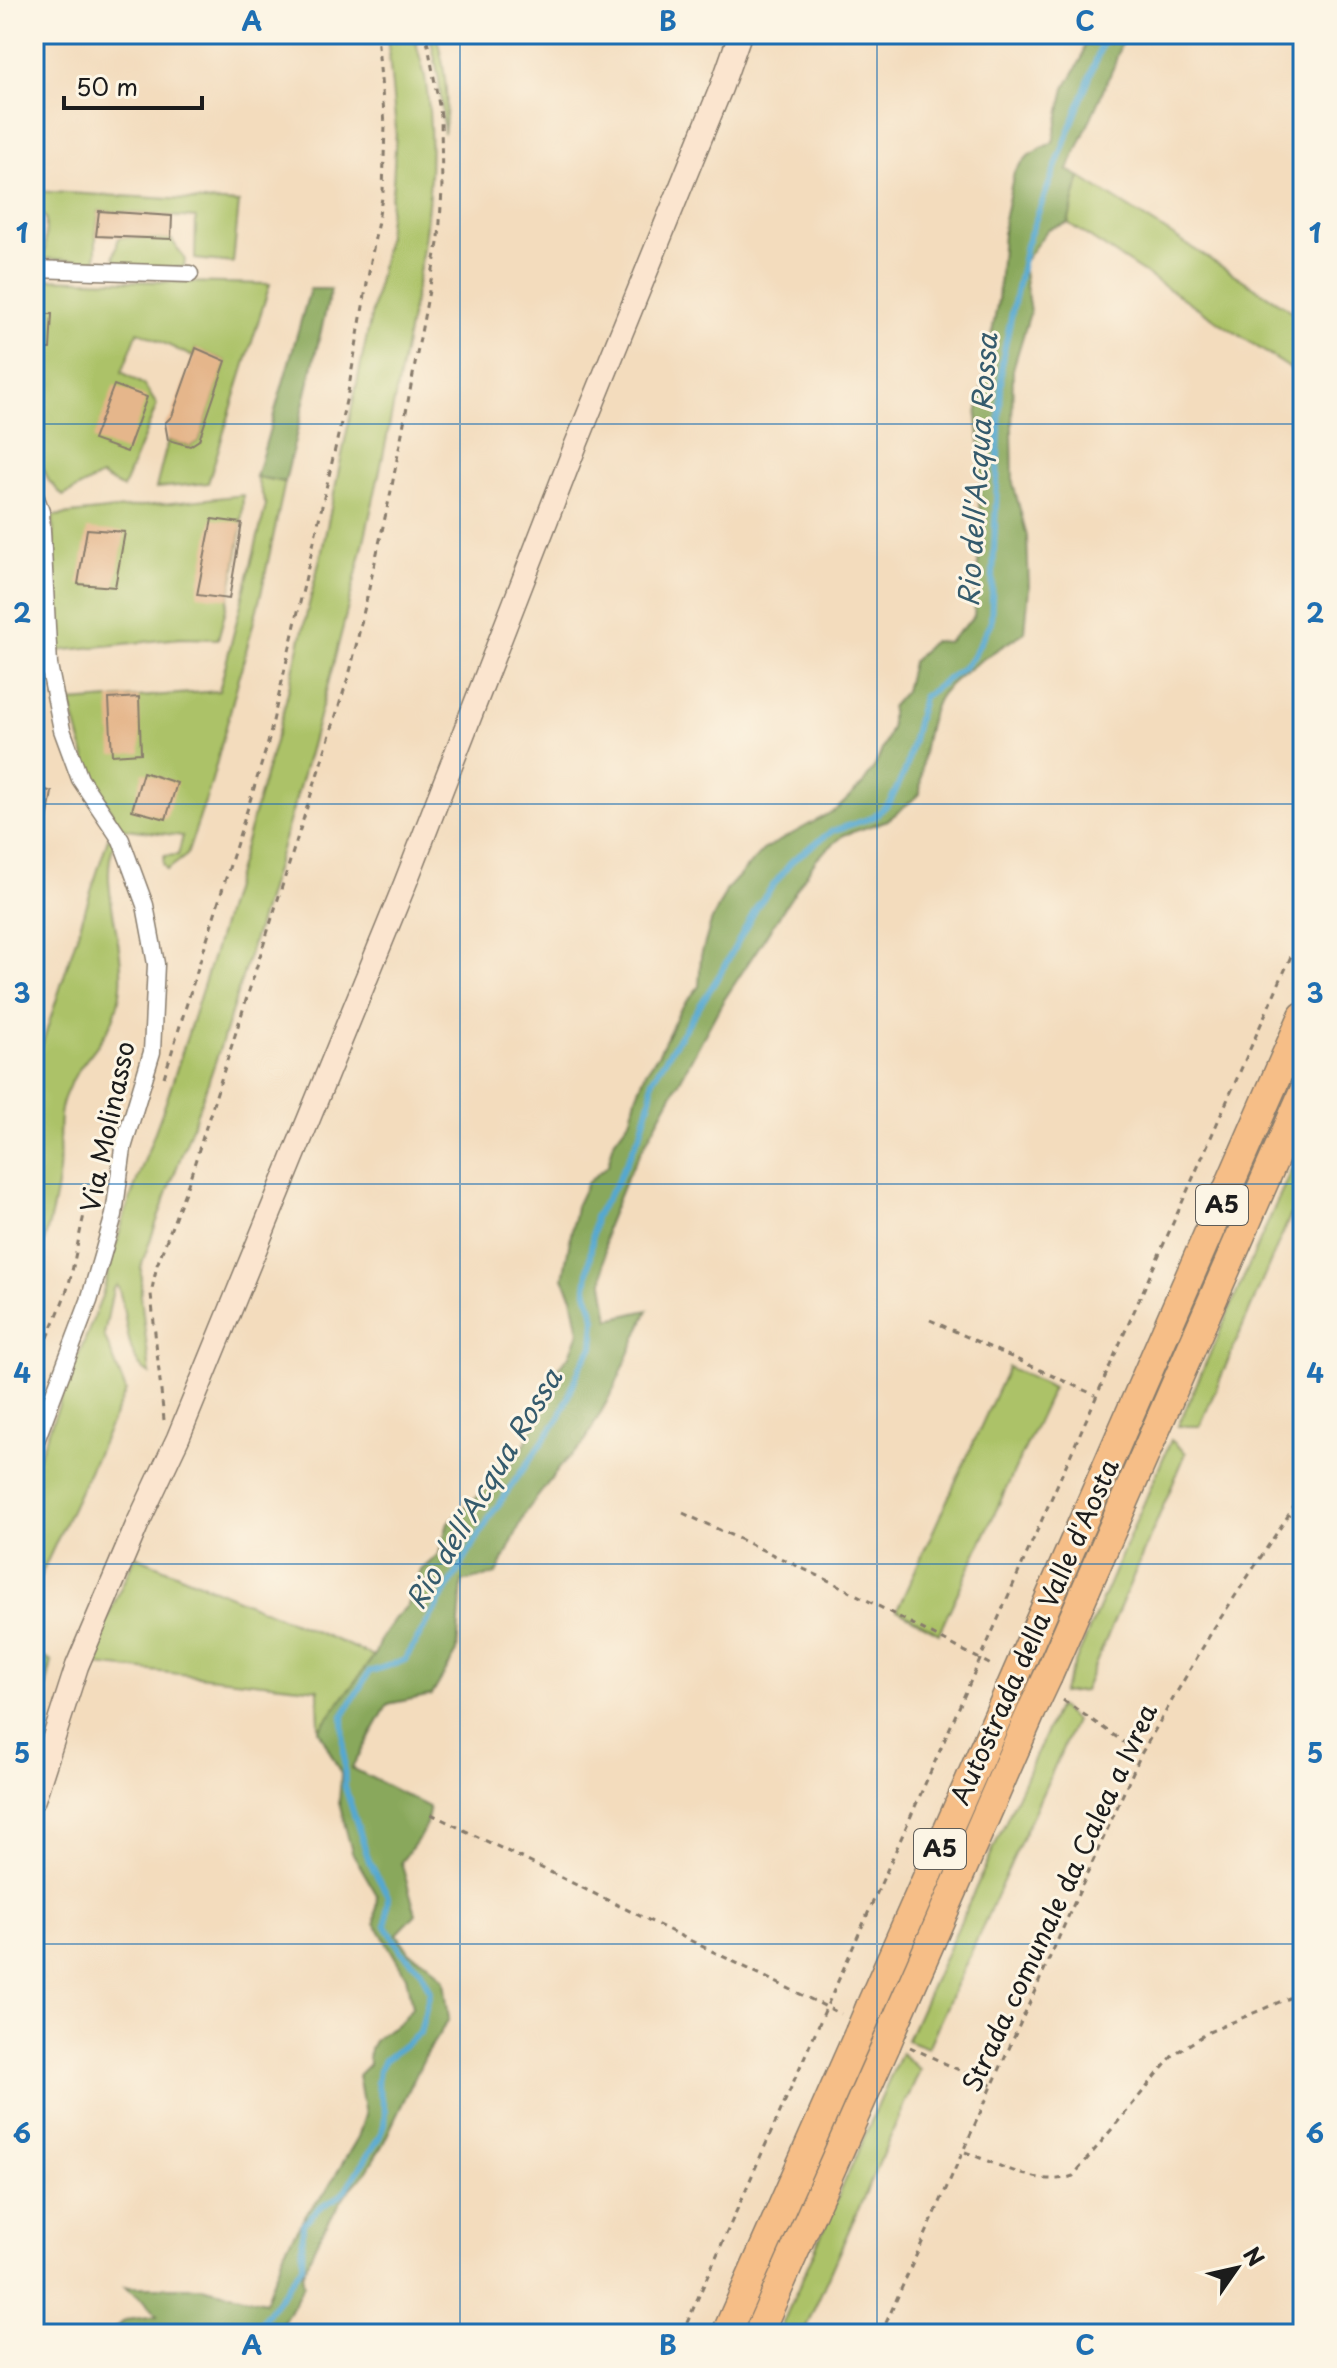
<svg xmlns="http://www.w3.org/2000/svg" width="1337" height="2368" font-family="'Playpen Sans',sans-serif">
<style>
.green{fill:#acc267;stroke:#646f42;stroke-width:2}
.forest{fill:#89a85c;stroke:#52623c;stroke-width:2}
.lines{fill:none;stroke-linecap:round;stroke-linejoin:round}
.stream{stroke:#54a8d0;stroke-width:6}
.building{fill:#e5b68b}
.street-casing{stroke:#887c6c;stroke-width:19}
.secondary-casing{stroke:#887c6c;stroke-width:25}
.highway-casing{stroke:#887c6c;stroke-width:31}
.path{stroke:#887c6c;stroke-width:3;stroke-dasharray:6 6;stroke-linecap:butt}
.street{stroke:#fff;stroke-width:16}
.secondary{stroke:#fbe5cf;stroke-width:22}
.highway{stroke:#f6be87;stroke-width:28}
.highway-bridge-casing{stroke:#887c6c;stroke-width:31;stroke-linecap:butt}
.highway-bridge{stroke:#f6be87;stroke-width:28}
.grid{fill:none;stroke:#1f6fb2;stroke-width:2;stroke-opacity:0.55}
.labels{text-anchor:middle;stroke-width:6;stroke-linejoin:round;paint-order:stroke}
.shield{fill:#fcf5e5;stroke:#5f5d58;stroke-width:2}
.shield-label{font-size:24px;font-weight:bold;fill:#1c1c1c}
.street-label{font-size:26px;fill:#1c1c1c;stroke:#fcf5e5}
.water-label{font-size:28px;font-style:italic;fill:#355b6d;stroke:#fcf5e5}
.neatline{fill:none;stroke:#1f6fb2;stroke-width:3}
.grid-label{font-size:26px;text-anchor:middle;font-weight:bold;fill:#1f6fb2}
</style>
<rect width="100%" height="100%" fill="#fcf5e5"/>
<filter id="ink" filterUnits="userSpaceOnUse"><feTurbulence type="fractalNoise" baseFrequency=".0125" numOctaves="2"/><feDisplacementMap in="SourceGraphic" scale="16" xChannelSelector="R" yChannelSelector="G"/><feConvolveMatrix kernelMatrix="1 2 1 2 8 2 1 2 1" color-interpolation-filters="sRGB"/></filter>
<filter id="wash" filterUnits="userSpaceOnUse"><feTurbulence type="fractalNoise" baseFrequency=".006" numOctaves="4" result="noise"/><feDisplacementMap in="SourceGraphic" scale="32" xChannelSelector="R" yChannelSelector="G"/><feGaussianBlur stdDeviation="1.8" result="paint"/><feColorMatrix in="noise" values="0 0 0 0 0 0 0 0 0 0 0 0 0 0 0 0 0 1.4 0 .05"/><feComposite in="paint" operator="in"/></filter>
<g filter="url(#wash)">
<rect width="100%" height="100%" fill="#f3dcbd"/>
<g class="green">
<path d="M387,34H414C417,48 422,63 425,77C443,188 414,299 393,407C352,616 291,822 227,1026C202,1107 168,1186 141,1267V1297L150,1374C123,1361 128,1308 117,1285L113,1289L104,1335L126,1391L34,1590V1468L101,1299L125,1213L167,1099L215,949L282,717L323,546L385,249L393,183L396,130Z"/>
<path d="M430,34H436C445,67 450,101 444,134L439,80Z"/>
<polygon points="1080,177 1303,318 1303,377 1068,223"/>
<polygon points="34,191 239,203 233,263 195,259 196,218 99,211 96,236 96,261 36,258 45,254 46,218 34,208"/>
<polygon points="119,237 171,239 185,259 184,267 118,268 114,256"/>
<polygon points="34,279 270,284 208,483 156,488 168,440 190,446 199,440 225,361 196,349 193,357 138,331 122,372 144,385 157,405 123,488 101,476 63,496 49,481 34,448"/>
<polygon points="256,477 285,482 261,594 211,784 187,855 167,870 163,864 164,856 178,855 183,836 119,828 87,764 70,702 219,691 266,505"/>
<path d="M243,495C242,544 231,592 218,639L181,638L57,651L53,516Z"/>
<path d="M108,838L115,843C97,878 125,941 121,986C116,1042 80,1053 64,1098C56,1120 61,1148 59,1171C55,1207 44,1243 34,1278V1070Z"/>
<polygon points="1303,1143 1303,1203 1297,1200 1200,1426 1178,1426"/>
<polygon points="1008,1367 1053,1388 939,1633 897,1610"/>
<polygon points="1171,1440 1186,1453 1084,1691 1062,1693"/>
<polygon points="135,1556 374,1656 319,1730 318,1689 87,1664"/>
<polygon points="1058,1706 1075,1721 928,2048 907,2040"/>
<polygon points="901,2053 920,2070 803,2334 778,2334"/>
</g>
<g class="forest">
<path d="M1086,34H1129L1123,37L1114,66L1068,170L1080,177L1068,223L1048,229L1023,263L1030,313L1013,369L1012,428L1013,483L1027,536L1029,588L1025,632C1003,646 947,679 937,701C925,728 921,765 920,794L888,820L844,835L817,858L722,1003L626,1179L606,1228L603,1283L609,1319L648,1310L614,1389L582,1446L565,1461L526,1512L497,1574L462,1582L457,1652L432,1695L388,1704L352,1768L429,1807C429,1829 414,1845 401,1862L416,1914L397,1934L410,1953L429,1963L444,1980L449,2019L426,2054L383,2144L366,2172L345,2195L319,2237L302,2274L304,2285L277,2334H109L125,2320L157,2316L145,2302L124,2287H202L265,2302L285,2249L308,2211L325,2193L358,2137L365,2115L358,2075L369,2064C367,2038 381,2035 399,2023C405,2019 408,2013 412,2007L406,1976L375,1923L377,1895L352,1852L339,1803L341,1774L319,1730L374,1656L380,1640L395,1618L408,1605L421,1570L439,1554L448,1522L497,1480L522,1450L535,1422L539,1399L552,1374L570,1355L579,1332L572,1297L563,1278L576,1206L587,1183L608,1165L614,1141L631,1118L636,1097L646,1072L659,1053L680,1010L699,986L701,956L711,922L727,889L763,850L837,809L862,785L876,764L891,728V707L905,691L912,662L933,641L948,642L974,617L981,525L979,503L982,468L977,415L998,300L1004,220L1014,172L1029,155L1053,142L1065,88L1082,58Z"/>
<polygon points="310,289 331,289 285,482 256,477"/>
<polygon points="34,1652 52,1662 34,1737"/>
</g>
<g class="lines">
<polyline class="stream" points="253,2334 302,2266 303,2224 319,2208 338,2197 346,2189 379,2138 384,2125 385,2111 377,2083 379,2070 385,2060 420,2033 430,1992 420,1969 402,1952 386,1926 388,1896 369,1861 345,1787 343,1716 369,1672 405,1660 493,1512 560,1417 581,1365 593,1347 595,1319 586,1288 595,1217 617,1182 641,1132 651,1098 652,1080 720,974 758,905 793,860 832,831 874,817 890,802 906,769 923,697 964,667 972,658 991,622 1002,361 1026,245 1104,39 1110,34"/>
</g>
<g id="blocks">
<g class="building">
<polygon points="99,211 172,216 171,239 96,236"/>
<polygon points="34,295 46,314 52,314 50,349 34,349"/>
<polygon points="196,348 226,361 199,440 190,446 168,440 165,423 172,416"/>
<polygon points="114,385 147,397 127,452 93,440"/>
<polygon points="212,519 242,523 229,599 197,595"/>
<polygon points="87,529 125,532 115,587 78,584"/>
<polygon points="139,697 141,753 112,755 109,699"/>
<polygon points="143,772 177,783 166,819 132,810"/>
<polygon points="34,786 52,792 42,849 34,849"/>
</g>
</g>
</g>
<g filter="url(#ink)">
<use href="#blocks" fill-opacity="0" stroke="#887c6c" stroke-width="2"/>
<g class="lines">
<defs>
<g id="street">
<polyline points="34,269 190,274"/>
<polyline points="34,492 41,512 49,665 62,730 80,779 121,840 145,905 156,964 152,1052 123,1148 114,1215 89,1301 34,1446"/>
</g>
<polyline id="secondary" points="34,1799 77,1666 137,1525 178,1438 405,884 575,447 721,88 740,34"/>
<g id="highway">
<polyline points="1023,1659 1303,1016"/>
<polyline points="1048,1676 1303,1093"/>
<polyline points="870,2007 1009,1691"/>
<polyline points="896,2021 1033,1708"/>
<polyline points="726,2334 859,2033"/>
<polyline points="758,2334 886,2045"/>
</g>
</defs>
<use href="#street" class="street-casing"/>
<use href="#secondary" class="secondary-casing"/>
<use href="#highway" class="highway-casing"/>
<g class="path">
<polyline points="164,1077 268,743 348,392 383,192 385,125 377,34"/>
<polyline points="930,1320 1095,1395"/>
<path d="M34,1371C45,1344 57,1317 67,1290C77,1260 83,1193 102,1171"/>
<polyline points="164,1420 151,1294 157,1265 188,1184 351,668 391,491 439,238 442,190 441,116 426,34"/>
<polyline points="683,1513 834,1583 995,1667"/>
<polyline points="1063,1700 1141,1754"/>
<polyline points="431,1814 841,2014"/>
<polyline points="910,2047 993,2086"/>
<path d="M965,2152C996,2163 1040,2188 1073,2176L1174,2054L1209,2032L1303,1992"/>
<polyline points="682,2334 1303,929"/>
<polyline points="881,2334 1141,1754 1214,1628 1303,1493"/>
</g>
<use href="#street" class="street"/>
<use href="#secondary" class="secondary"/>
<use href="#highway" class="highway"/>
<defs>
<g id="highway-bridge">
<polyline points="1009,1691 1023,1659"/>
<polyline points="1033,1708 1048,1676"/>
<polyline points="859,2033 870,2007"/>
<polyline points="886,2045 896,2021"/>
</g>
</defs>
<use href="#highway-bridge" class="highway-bridge-casing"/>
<use href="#highway-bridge" class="highway-bridge"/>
</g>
</g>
<path class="grid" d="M460,34V2334M877,34V2334M34,424H1303M34,804H1303M34,1184H1303M34,1564H1303M34,1944H1303"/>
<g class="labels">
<g class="shield">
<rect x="1196" y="1185" width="52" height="40" rx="6"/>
<rect x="914" y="1829" width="52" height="40" rx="6"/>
</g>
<g class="shield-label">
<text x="1222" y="1213">A5</text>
<text x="940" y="1857">A5</text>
</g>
<g class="street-label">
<text transform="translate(108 1127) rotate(-78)" y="9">Via Molinasso</text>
<text transform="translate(1035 1632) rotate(-66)" y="9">Autostrada della Valle d'Aosta</text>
<text transform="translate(1060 1898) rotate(-65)" y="9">Strada comunale da Calea a Ivrea</text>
</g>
<g class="water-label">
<text transform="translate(978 470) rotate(-86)" y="10">Rio dell'Acqua Rossa</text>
<text transform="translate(484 1489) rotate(-59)" y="10">Rio dell'Acqua Rossa</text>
</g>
</g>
<rect width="1337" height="2368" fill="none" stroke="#fcf5e5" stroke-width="88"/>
<g transform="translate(1237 2268) rotate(56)" stroke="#fcf5e5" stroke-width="6" paint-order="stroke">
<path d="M0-6L14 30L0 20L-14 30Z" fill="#1c1c1c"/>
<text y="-12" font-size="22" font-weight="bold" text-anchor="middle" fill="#1c1c1c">N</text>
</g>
<path d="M64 96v12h138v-12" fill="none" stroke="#1c1c1c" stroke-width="4"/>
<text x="76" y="96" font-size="24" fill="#1c1c1c" stroke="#fcf5e5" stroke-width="6" paint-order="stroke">50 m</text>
<rect x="44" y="44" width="1249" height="2280" class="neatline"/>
<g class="grid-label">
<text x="252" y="31">A</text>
<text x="668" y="31">B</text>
<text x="1085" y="31">C</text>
<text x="22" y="243">1</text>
<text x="1315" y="243">1</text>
<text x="22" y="623">2</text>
<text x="1315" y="623">2</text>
<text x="22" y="1003">3</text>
<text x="1315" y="1003">3</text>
<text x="22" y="1383">4</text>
<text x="1315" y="1383">4</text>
<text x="22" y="1763">5</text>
<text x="1315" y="1763">5</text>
<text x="22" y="2143">6</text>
<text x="1315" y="2143">6</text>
<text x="252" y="2355">A</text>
<text x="668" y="2355">B</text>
<text x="1085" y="2355">C</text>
</g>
</svg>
